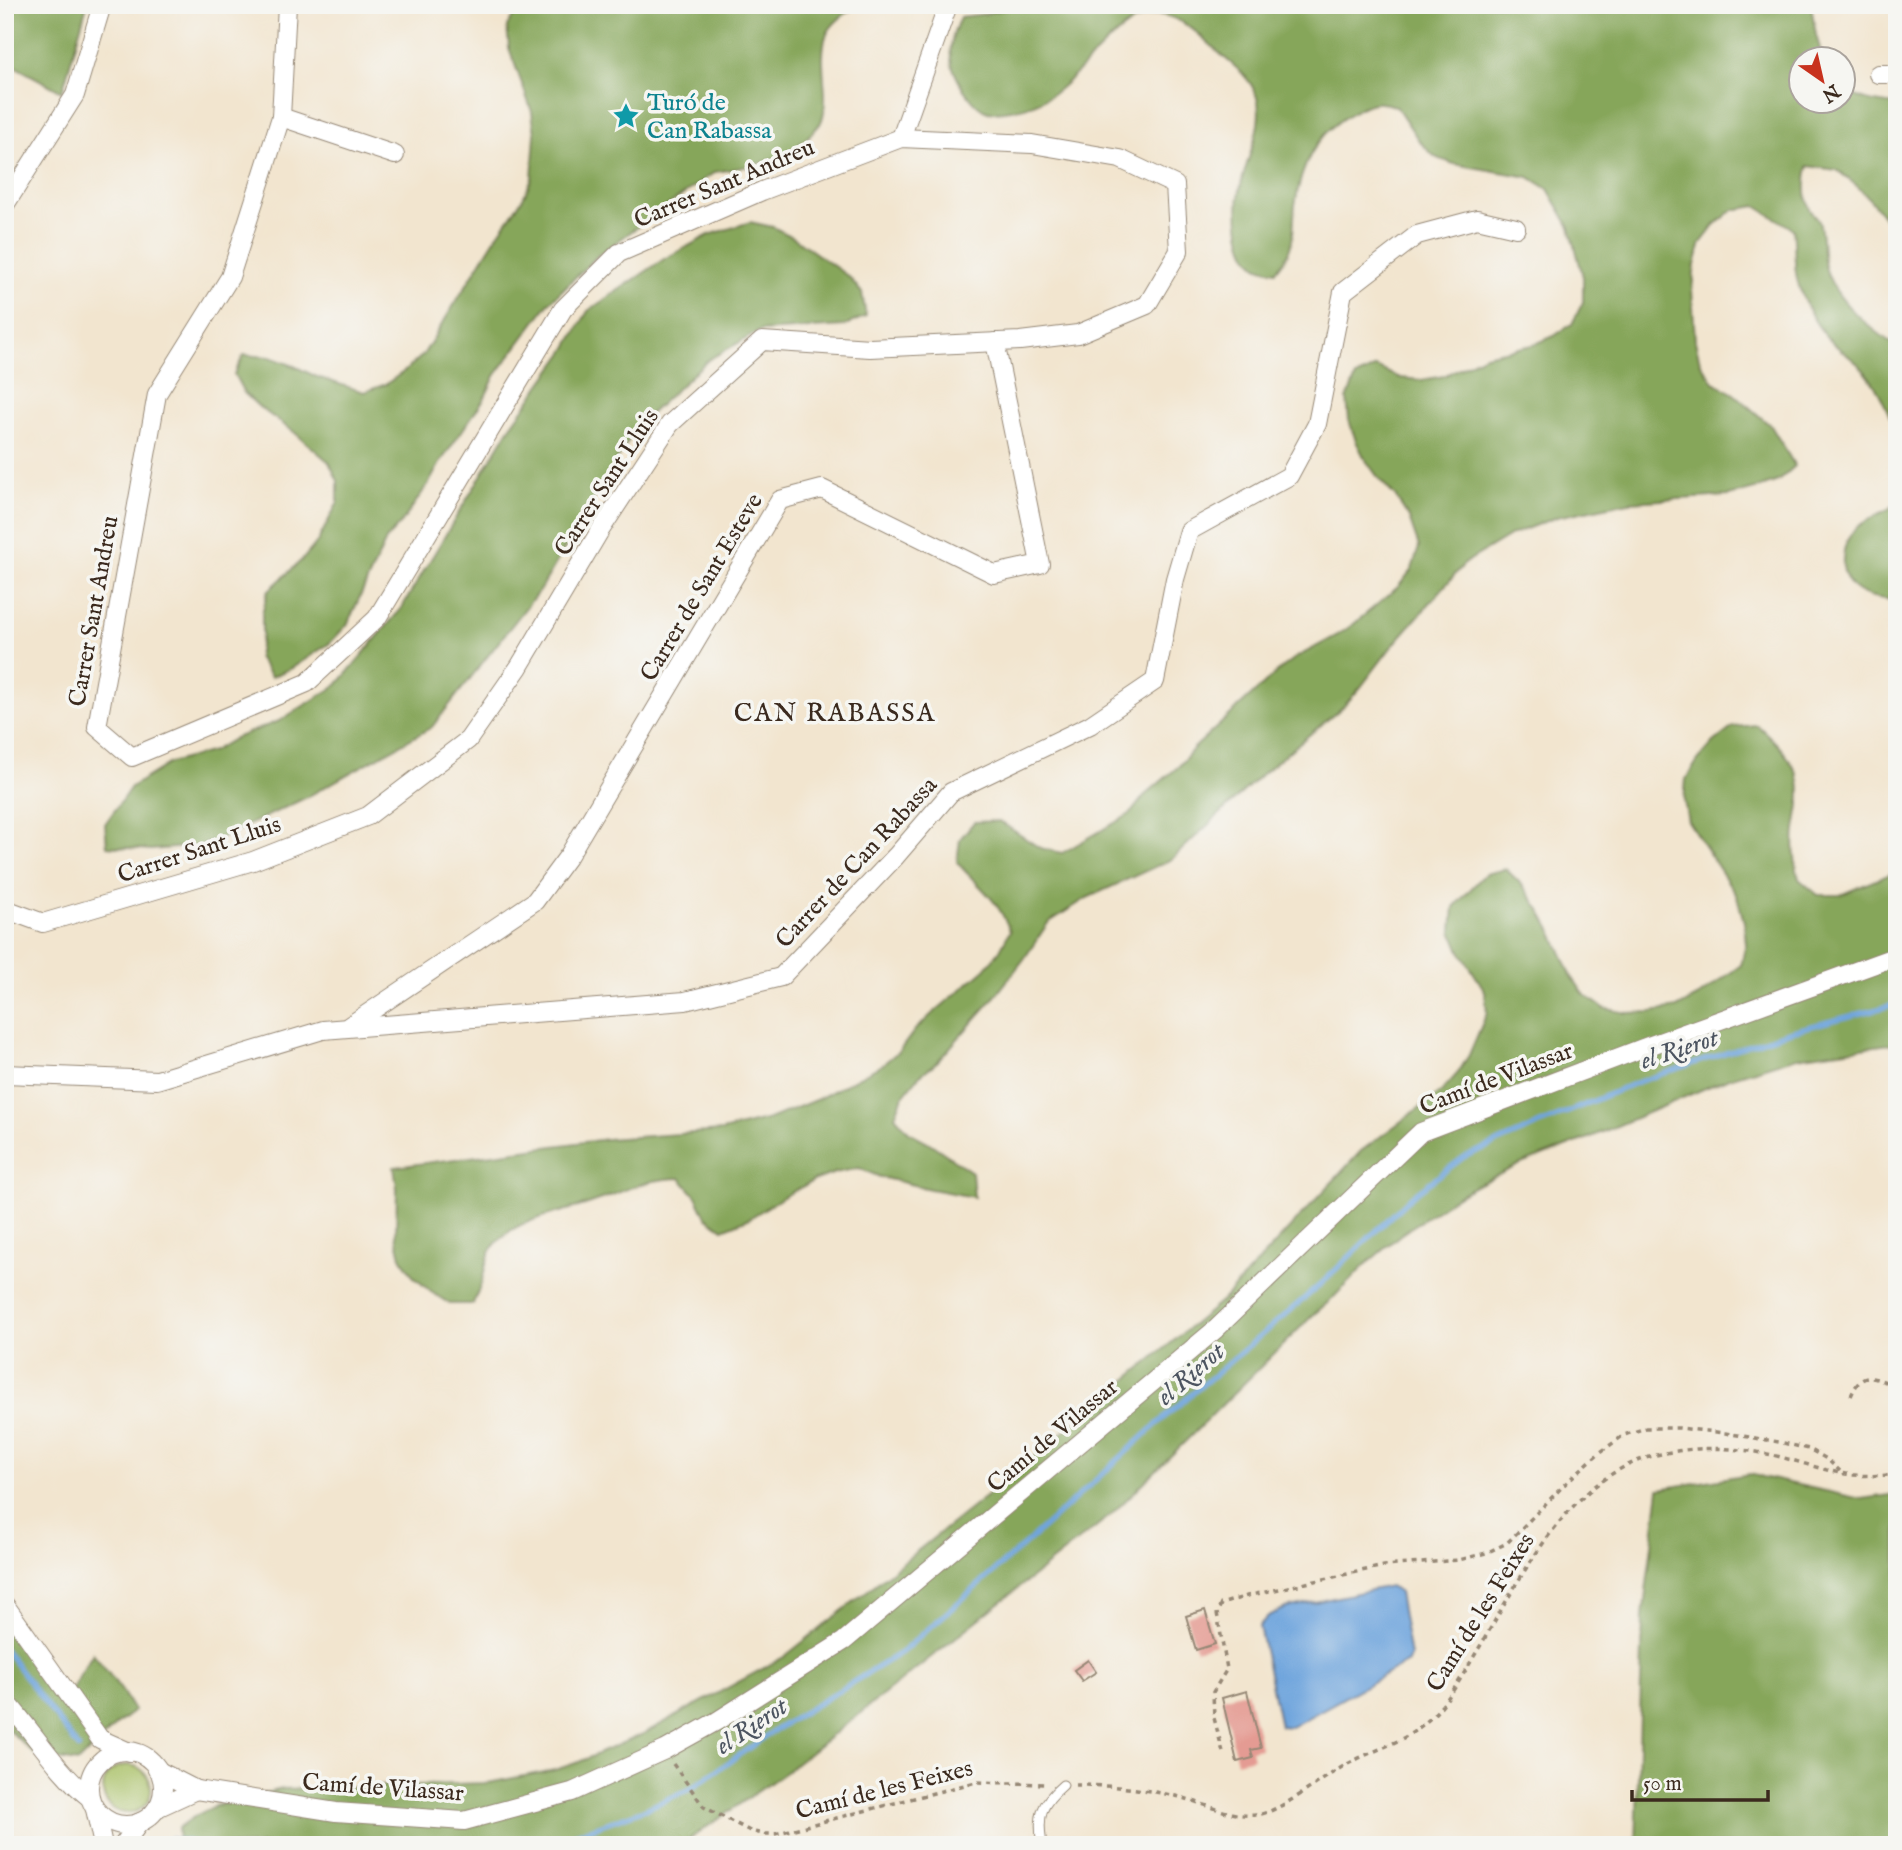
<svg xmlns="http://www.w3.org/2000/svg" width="1902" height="1850" font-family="'IM FELL English',serif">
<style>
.green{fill:#a8c065;stroke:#727542;stroke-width:2}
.forest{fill:#86a65a;stroke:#60683c;stroke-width:2}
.water{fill:#6fa5dd;stroke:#55687e;stroke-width:2}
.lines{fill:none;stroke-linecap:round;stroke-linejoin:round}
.stream{stroke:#6fa5dd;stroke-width:5}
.building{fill:#e49b93}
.service-casing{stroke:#968876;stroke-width:11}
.minor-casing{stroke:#968876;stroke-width:20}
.path{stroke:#968876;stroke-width:3.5;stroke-dasharray:5 5;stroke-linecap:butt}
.service{stroke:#fff;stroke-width:9}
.minor{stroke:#fff;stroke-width:18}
.labels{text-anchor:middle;stroke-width:7;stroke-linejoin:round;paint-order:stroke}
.culture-label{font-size:24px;fill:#0d838f;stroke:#f6f6f2;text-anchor:start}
.street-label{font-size:24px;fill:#3b2a1e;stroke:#f6f6f2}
.neighbourhood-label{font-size:26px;letter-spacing:2px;fill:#3b2a1e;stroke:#f6f6f2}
.water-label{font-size:26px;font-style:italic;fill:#4d5561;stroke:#f6f6f2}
</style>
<rect width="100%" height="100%" fill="#f6f6f2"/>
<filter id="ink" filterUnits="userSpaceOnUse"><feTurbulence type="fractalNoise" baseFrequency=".0143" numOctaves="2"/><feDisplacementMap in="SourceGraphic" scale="14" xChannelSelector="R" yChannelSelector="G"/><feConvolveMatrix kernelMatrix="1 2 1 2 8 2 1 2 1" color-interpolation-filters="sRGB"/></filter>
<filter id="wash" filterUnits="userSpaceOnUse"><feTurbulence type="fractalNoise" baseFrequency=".00686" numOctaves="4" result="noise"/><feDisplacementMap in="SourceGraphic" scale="28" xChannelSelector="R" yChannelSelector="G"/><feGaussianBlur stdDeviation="1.57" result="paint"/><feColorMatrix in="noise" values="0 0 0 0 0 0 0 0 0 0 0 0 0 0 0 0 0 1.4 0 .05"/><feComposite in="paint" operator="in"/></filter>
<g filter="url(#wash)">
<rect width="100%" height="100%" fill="#f2e5cf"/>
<circle class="green" cx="127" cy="1789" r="24"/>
<g class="forest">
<polygon points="5,5 87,5 62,92 5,61"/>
<path d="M521,5H858C847,13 833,21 827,34C820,48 824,77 825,93C825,103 825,115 820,124C819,125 814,131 813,132C788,160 751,167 715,172L597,256L548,304L495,376L484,399L440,463L429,483L402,522L387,538L347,625L330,643L292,668L271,677L258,657L262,635V614L268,591L304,558L318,541L338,502V481L329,462L294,432L259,407L244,393L234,374L244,355L270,357L294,366L317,377L364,392L386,384L406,370L423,355L498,234L523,198L532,178L535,134L532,112L509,48L507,26Z"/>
<path d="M1017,5H1811L1816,35L1823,59L1800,60V102H1842L1843,87C1857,101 1878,103 1897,105V242L1886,220L1872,202L1857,186L1837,170L1808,166C1805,181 1804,195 1810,209C1813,214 1818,218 1819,222C1824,235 1821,253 1825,266C1834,301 1869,327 1897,347V436C1889,412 1877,383 1859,365C1848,355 1836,347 1826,336C1812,320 1799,294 1796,273C1794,259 1795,244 1793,229L1756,206L1733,210L1715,225L1701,243L1695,265L1692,289L1695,341L1700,362L1714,382L1734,394L1771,426L1795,466L1778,481L1755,489L1729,496L1629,502L1557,517L1513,534L1465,563L1393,645L1360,688L1344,706L1263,773L1172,859L1087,898L1048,923L1024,959L993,999L938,1061L919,1076L903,1096L895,1116L909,1132L928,1142L972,1172L974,1197L930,1189L880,1177L859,1168L835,1173L813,1181L788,1194L748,1219L723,1229L706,1217L696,1196L680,1178C642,1179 622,1193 588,1204C560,1213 519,1219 499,1240C486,1253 486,1268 481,1284C479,1290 475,1297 473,1304H450L431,1292L413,1276L401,1257L396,1236L397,1188L394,1167L607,1139L722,1131L769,1119L818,1099L882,1065L900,1050L915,1030L931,1015L985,969L1000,950L1010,931C997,897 979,888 957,862L960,839L974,822L999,821L1040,848L1062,853L1130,814L1144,796L1179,766L1194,748L1278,671L1295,658L1338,635L1355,623L1398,587L1412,569L1419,547L1409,518L1395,496L1380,480L1365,459L1356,441L1349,420L1347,399L1356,377L1376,367L1400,378L1422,380L1444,376L1485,355L1533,345L1554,336L1572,324L1583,302V277L1570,227L1548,189L1529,177L1454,164L1435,157L1420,142L1396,106C1390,105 1381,102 1375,103C1363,104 1350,114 1341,120C1313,139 1300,172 1295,205C1293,220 1295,239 1288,253C1285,260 1280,266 1276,271C1270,270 1260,269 1256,265C1246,257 1242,243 1240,232C1238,218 1237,203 1240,190C1245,159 1268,122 1255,92C1247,73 1229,63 1215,49C1201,36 1184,19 1163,15C1126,9 1085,70 1058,90C1043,102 1023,109 1004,111C1000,111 992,113 988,112C974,108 960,85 955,73C946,53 952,36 960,17L985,14Z"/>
<polygon points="750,222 773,227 793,237 849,277 862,293 866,316 845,326 760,331 708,360 637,426 542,587 432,727 305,798 223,837 199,846 174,848 151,850 107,846 105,824 131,787 170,763 213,751 235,738 279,721 337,685 401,609 509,429 565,351 588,311 664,259 709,235"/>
<path d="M1897,502V600C1883,599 1866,598 1854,588C1837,573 1841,543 1856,528C1865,520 1884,512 1895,505Z"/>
<path d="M1757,725C1773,739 1794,759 1799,781C1802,798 1797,814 1795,830C1793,847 1795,863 1799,879L1818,895H1840L1897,871V1043L1797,1057L1729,1078L1591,1137L1521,1164L1479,1184L1459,1195L1400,1235L1365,1265L1331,1300L1313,1315L1112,1514L787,1771L681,1845H179L178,1828L195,1816L215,1806L282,1789L488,1783L555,1770L579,1762L643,1734L784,1657L985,1497L1223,1300L1361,1151L1442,1091L1458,1073L1469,1055L1487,1013L1485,991L1460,951L1452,931L1454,907L1485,874L1506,869L1524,887L1540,910L1553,933L1572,977L1584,994L1603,1008L1627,1013L1652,1012L1677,1008L1699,996L1741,965L1746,944L1744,922L1737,896L1688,821L1684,801L1686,779L1698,760L1714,742L1733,727Z"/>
<polygon points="1749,1474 1861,1499 1897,1494 1897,1845 1636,1845 1643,1616 1659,1489"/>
<polygon points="5,1622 63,1704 93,1653 122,1691 134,1711 115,1726 78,1762 36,1756 5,1726"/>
</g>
<polygon class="water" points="1390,1586 1399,1593 1410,1656 1408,1662 1291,1727 1280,1726 1259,1626 1268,1616 1286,1608"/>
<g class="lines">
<g class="stream">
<polyline points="5,1650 79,1748"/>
<polyline points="170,1839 207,1845"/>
<polyline points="545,1845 643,1810 690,1789 775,1730 902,1652 1033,1537 1166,1416 1320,1285 1413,1195 1464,1157 1635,1083 1788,1032 1897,1004"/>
</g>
</g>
<g id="blocks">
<g class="building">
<polygon points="1205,1610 1215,1644 1196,1650 1186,1616"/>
<polygon points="1088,1660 1096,1672 1082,1681 1074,1670"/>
<polygon points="1247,1691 1261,1748 1251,1750 1253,1758 1237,1762 1222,1698"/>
</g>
</g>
</g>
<g filter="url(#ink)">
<use href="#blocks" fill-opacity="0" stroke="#968876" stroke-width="2"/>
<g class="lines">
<defs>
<path id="service" d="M1042,1845C1037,1815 1041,1804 1063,1785"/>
<g id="minor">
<polyline points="1878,74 1897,74"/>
<polyline points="281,117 395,155"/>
<polyline points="901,138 948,5"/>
<polyline points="5,205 75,95 102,5"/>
<polyline points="5,909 43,923 253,861 368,816 468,740 519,667 601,529 670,424 762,341 870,348 1020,341 1078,334 1147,305 1179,251 1175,185 1120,159 1032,144 901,138 762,191 619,253 563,309 377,618 307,683 132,757 97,727 157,394 230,277 281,117 287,5"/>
<polyline points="349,1026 535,901 569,855 780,500 822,489 994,574 1040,564 995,342"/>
<polyline points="5,1074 157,1080 323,1030 685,1001 781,977 896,856 951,792 1090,725 1155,681 1175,579 1189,531 1289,476 1317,424 1343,292 1417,235 1477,219 1516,228"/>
<polyline points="5,1605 100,1739 129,1752"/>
<path d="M5,1700C34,1732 56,1771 90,1798"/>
<circle cx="126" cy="1788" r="37"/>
<polyline points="157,1770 196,1790 336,1812 464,1821 572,1792 665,1750 717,1721 844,1641 1216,1329 1421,1132 1643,1048 1897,956"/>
<polyline points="157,1808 196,1790"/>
<polyline points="95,1809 103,1845"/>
<polyline points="123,1845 140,1822"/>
</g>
</defs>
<use href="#service" class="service-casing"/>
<use href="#minor" class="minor-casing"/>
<g class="path">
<path d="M1851,1396C1862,1369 1873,1378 1897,1386"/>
<polyline points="1223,1752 1214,1718 1213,1692 1227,1669 1217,1613 1221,1604 1247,1596 1384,1566 1459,1560 1486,1553 1507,1543 1569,1480 1598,1454 1624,1435 1646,1428 1679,1428 1725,1433 1779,1442 1809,1449 1827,1459 1840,1471"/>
<polyline points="673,1764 704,1807 750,1831 763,1834 775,1834 976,1782 1046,1784"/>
<path d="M1075,1785C1111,1785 1145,1789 1180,1797C1203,1803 1233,1818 1256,1815C1278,1813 1319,1781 1339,1769C1376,1746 1406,1746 1438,1710C1453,1693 1464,1673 1476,1653C1517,1585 1565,1483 1646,1458C1684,1446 1729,1446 1767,1454C1794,1459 1828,1473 1854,1475C1868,1476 1883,1476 1897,1474"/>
</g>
<use href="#service" class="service"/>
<use href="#minor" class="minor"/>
</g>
</g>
<defs>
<symbol id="sight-bare" viewBox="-9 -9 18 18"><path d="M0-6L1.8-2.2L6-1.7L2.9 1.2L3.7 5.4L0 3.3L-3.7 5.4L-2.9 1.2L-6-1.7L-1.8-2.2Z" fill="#0f9aa8" stroke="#f6f6f2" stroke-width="2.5" paint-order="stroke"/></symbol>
</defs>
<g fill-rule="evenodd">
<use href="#sight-bare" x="607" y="97" width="38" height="38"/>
</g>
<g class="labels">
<g class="culture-label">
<text x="647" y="110">Turó de<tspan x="647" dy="28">Can Rabassa</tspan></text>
</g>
<g class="street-label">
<text transform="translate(724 183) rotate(-23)" y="8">Carrer Sant Andreu</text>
<text transform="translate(606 482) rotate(-57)" y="8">Carrer Sant Lluis</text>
<text transform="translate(701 587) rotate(-59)" y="8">Carrer de Sant Esteve</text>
<text transform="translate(93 611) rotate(-80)" y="8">Carrer Sant Andreu</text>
<text transform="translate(199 849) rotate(-18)" y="8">Carrer Sant Lluis</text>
<text transform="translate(856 862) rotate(-47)" y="8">Carrer de Can Rabassa</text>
<text transform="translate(1496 1078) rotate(-21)" y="8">Camí de Vilassar</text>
<text transform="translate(1052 1435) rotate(-40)" y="8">Camí de Vilassar</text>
<text transform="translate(1480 1612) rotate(-58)" y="8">Camí de les Feixes</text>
<text transform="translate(383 1787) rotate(4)" y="8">Camí de Vilassar</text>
<text transform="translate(884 1789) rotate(-14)" y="8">Camí de les Feixes</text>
</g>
<g class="neighbourhood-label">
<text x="835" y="721">CAN RABASSA</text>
</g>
<g class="water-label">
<text transform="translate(1679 1048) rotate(-18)" y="9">el Rierot</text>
<text transform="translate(1190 1373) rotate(-41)" y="9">el Rierot</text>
<text transform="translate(751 1725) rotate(-34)" y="9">el Rierot</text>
</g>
</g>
<rect width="1902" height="1850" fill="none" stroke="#f6f6f2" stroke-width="28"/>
<g transform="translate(1822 80) rotate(146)"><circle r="33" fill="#f6f6f2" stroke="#aba49d" stroke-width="2"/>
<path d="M0-5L12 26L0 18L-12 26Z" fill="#c8321e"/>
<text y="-10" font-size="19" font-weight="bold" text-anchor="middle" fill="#3b2a1e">N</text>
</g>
<path d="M1632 1790v10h136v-10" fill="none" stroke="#3b2a1e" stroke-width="3.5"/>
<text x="1643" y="1790" font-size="21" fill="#3b2a1e" stroke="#f6f6f2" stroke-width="5" paint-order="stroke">50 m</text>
</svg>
